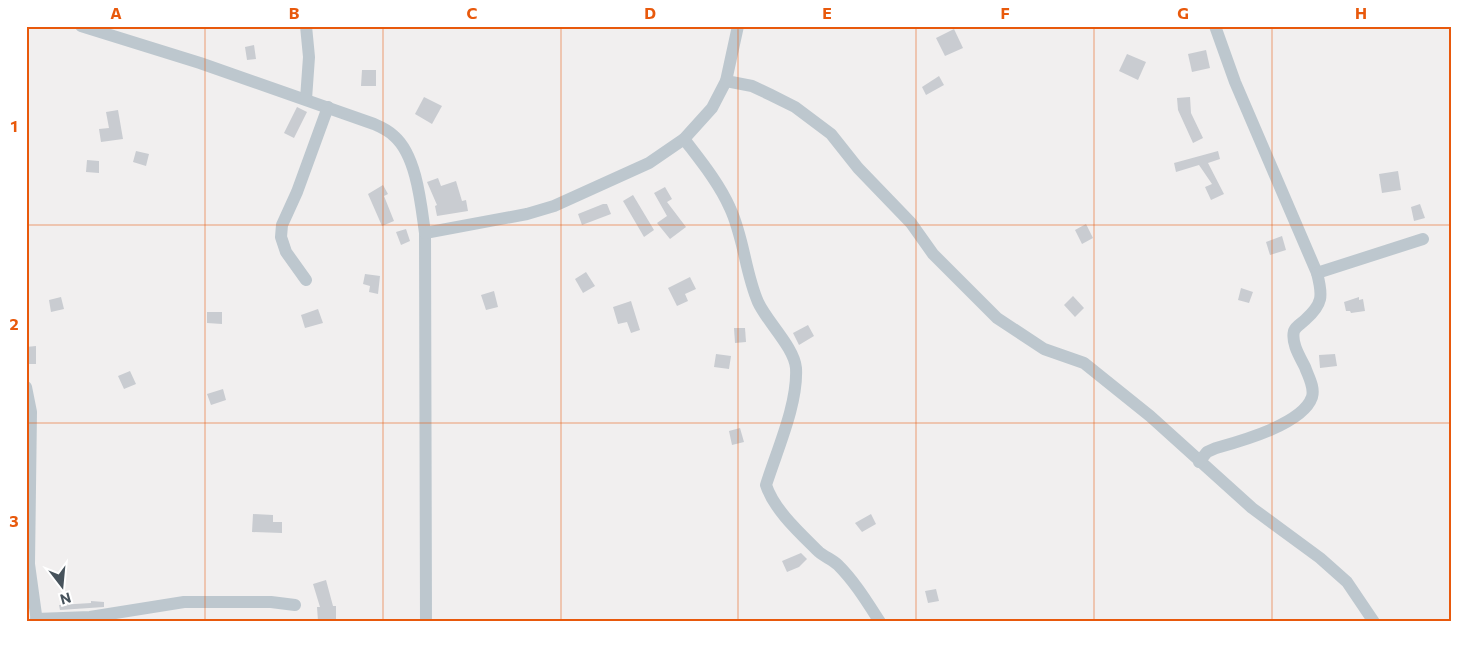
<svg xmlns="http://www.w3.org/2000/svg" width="1477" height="648" font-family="Commissioner,sans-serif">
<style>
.building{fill:#c9ccd1}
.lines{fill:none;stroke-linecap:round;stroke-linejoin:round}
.minor{stroke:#bdc7ce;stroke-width:12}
.grid{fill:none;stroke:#e8590c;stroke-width:1;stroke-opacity:0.55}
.neatline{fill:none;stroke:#e8590c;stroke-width:2}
.grid-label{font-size:16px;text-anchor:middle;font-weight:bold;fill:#e8590c}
</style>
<rect width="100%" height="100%" fill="#f1efef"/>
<g class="building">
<polygon points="954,29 963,48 945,56 936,38"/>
<polygon points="254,45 256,59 247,60 245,47"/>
<polygon points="1206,50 1210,68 1192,72 1188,54"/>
<polygon points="1127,54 1146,62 1138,80 1119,71"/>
<polygon points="362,70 376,70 376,86 361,86"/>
<polygon points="939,76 944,85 926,95 922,87"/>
<polygon points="424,97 442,106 432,124 415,114"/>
<polygon points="1190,97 1191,113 1203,138 1193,143 1178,110 1177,98"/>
<polygon points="297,107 307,112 294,138 284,133"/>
<polygon points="118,110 123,139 101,142 99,129 109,128 106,112"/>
<polygon points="136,151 149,154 146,166 133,162"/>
<polygon points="1218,151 1220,159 1208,163 1224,194 1211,200 1205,187 1212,184 1199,165 1176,172 1174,163"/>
<polygon points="87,160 99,161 99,173 86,172"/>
<polygon points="1398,171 1401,190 1382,193 1379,174"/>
<polygon points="438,178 441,186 456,181 462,201 466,200 468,211 437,216 435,206 437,205 427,182"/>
<polygon points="383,185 388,194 384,196 394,221 382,226 368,194"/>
<polygon points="665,187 672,199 667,202 686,227 670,239 657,223 667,216 654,193"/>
<polygon points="633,195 654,230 644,237 623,201"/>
<polygon points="603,204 607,204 611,214 582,225 578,214"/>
<polygon points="1420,204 1425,218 1414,221 1411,207"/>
<polygon points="1086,224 1093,238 1082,244 1075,230"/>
<polygon points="406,229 410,241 401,245 396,232"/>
<polygon points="1282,236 1286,250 1270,255 1266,242"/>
<polygon points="586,272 595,286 583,293 575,279"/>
<polygon points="365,274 380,276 378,294 369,292 370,286 363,284"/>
<polygon points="690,277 696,289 685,294 688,301 677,306 668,288"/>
<polygon points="1241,288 1253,292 1249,303 1238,300"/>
<polygon points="494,291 498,307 486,310 481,295"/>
<polygon points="1073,296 1084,308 1075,317 1064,305"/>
<polygon points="61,297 64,309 51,312 49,300"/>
<polygon points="1359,297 1359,300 1363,299 1365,311 1351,313 1350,311 1346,311 1344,302"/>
<polygon points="631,301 640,330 631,333 627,322 618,324 613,307"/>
<polygon points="318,309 323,323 305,328 301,315"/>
<polygon points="207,312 222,312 222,324 207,323"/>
<polygon points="808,325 814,336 799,345 793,333"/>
<polygon points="734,328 745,328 746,342 735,343"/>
<polygon points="36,346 36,364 26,364 26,347"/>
<polygon points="716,354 731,356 729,369 714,367"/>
<polygon points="1335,354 1337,366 1320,368 1319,355"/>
<polygon points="130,371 136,384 124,389 118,376"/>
<polygon points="223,389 226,400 211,405 207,394"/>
<polygon points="740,428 744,442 732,445 729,431"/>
<polygon points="253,514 273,515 273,522 282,522 282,533 252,532"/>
<polygon points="871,514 876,524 862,532 855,523"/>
<polygon points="801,553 807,559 799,567 787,572 782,561"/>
<polygon points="326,580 333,606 336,606 336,620 318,621 317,607 320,607 313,584"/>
<polygon points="936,589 939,601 928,603 925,591"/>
<polygon points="91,601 104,602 104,607 60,610 59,605 91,603"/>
</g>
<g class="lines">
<g class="minor">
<path d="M81,26L200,63L374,124C381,127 389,131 394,136C417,156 421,205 425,233L426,622"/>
<polyline points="306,26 309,57 306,99"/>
<polyline points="1215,26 1235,82 1317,273"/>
<polyline points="726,81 752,86 771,95 795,107 831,134 858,168 911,223 933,254 997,318 1044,349 1084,363 1150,416 1252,508 1320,558 1347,582 1374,622"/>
<path d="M684,139C700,160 719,183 730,208C744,238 745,272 758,302C767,322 794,347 796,368C798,404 777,450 766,485C774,510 801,534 819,552C825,557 833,560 838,565C855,582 867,602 880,622"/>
<polyline points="425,233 527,214 554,206 649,163 684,139 712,108 726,81 738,26"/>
<polyline points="306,280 286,252 281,237 282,225 297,192 328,107"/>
<polyline points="26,387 31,412 29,564 37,622"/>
<path d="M1199,462L1207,452L1216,448C1241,441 1303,424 1312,397C1315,387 1308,376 1305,367C1300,357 1291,343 1294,331C1296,326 1301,324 1305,320C1323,304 1323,296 1317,273L1423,239"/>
<polyline points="36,619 90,617 184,602 271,602 295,605"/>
</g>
</g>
<path class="grid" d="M205,26V622M383,26V622M561,26V622M738,26V622M916,26V622M1094,26V622M1272,26V622M26,225H1451M26,423H1451"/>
<rect width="1477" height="648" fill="none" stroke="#ffffff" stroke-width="55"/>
<g transform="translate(62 586) rotate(164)" stroke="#ffffff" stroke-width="4" paint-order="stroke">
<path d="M0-4L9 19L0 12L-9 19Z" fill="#47535c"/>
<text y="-8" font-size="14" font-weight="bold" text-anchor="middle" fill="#47535c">N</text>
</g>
<rect x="28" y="28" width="1422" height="592" class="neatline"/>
<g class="grid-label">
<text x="116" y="19">A</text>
<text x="294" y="19">B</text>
<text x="472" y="19">C</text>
<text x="650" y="19">D</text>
<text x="827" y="19">E</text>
<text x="1005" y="19">F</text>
<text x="1183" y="19">G</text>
<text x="1361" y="19">H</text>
<text x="14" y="132">1</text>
<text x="14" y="330">2</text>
<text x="14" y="527">3</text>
</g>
</svg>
